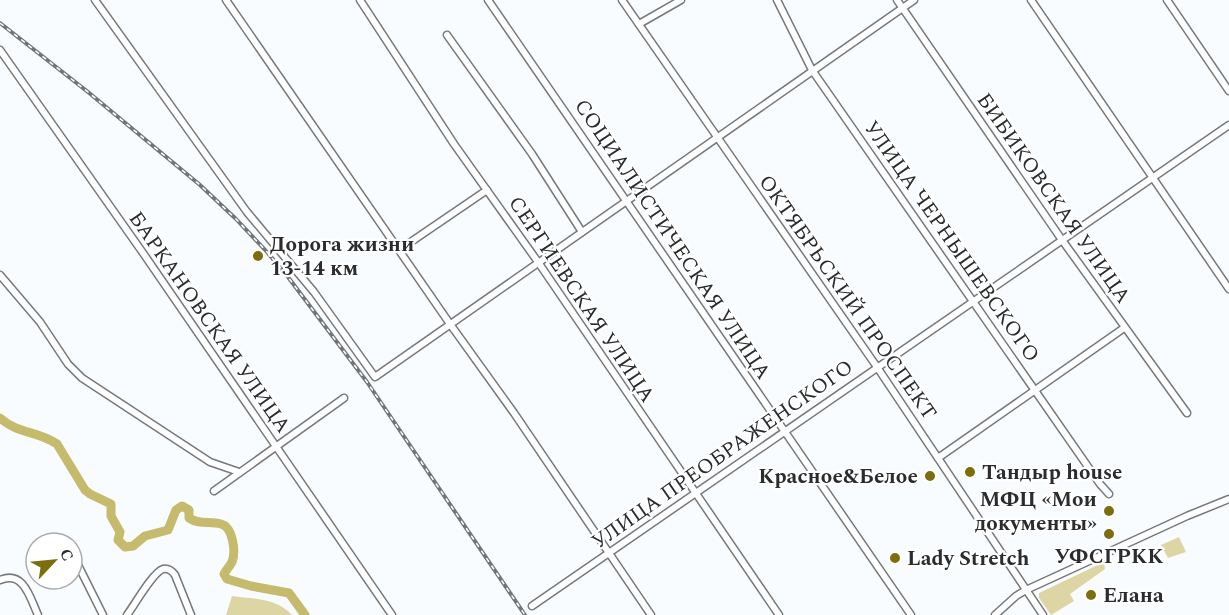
<svg xmlns="http://www.w3.org/2000/svg" width="1229" height="615" font-family="Spectral,serif">
<style>
.green{fill:#ddd6a4}
.lines{fill:none;stroke-linecap:round;stroke-linejoin:round}
.river{stroke:#c6ba6d;stroke-width:9}
.minor-casing{stroke:#76797c;stroke-width:9}
.minor{stroke:#fff;stroke-width:6}
.rail-casing{stroke:#727476;stroke-width:4}
.rail{stroke:#fff;stroke-width:1.5;stroke-dasharray:4.5;stroke-linecap:butt}
.poi-dot{fill:#7c6e0c;stroke:#fff;stroke-width:2}
.labels{text-anchor:middle;stroke-width:4.5;stroke-linejoin:round;paint-order:stroke}
.street-label{font-size:21px;fill:#2b2c2d;stroke:#fff}
.poi-label{font-size:21px;font-weight:bold;fill:#2b2c2d;stroke:#fff;text-anchor:start}
</style>
<rect width="100%" height="100%" fill="#f9fcff"/>
<g class="green">
<polygon points="1179,537 1186,552 1168,558 1161,545"/>
<polygon points="1104,562 1105,569 1070,594 1074,601 1051,615 1039,598 1039,593"/>
<path d="M232,596C253,599 277,598 292,615H226Z"/>
</g>
<g class="lines">
<path class="river" d="M0,418C18,434 38,431 57,444L85,490L90,494L111,504V516L120,532L118,540L125,547L133,546L145,536L168,530L176,510L182,506L189,510V518C199,525 210,521 221,524C233,527 236,552 232,562C230,566 226,570 224,574L227,579L251,586L289,593L305,615"/>
<defs>
<g id="minor">
<polyline points="95,0 247,212 314,292 375,377 914,0"/>
<polyline points="226,0 450,324 514,413 651,615"/>
<polyline points="360,0 454,144 538,262 779,615"/>
<polyline points="488,0 911,615"/>
<polyline points="622,0 877,367 1043,615"/>
<polyline points="777,0 812,70 1100,484 1109,494"/>
<polyline points="897,0 1062,240 1187,413"/>
<polyline points="1031,0 1229,289"/>
<polyline points="1167,0 1229,91"/>
<polyline points="639,24 681,0"/>
<polyline points="447,35 532,154 582,232"/>
<polyline points="0,50 143,253 392,615"/>
<polyline points="399,250 487,190"/>
<polyline points="0,275 40,322 68,364 82,378 210,462 239,472"/>
<polyline points="938,458 1124,328"/>
<polyline points="214,491 344,398"/>
<polyline points="72,553 103,615"/>
<path d="M0,580C24,570 30,598 38,615"/>
<polyline points="532,606 1229,125"/>
<path d="M127,615C134,606 153,572 163,569C169,568 172,571 175,575L191,615"/>
<polyline points="995,615 1016,596 1026,590 1187,516 1229,499"/>
</g>
</defs>
<use href="#minor" class="minor-casing"/>
<use href="#minor" class="minor"/>
<defs>
<polyline id="rail" points="0,23 88,92 200,185 236,219 267,252 288,277 367,382 525,615"/>
</defs>
<use href="#rail" class="rail-casing"/>
<use href="#rail" class="rail"/>
</g>
<g class="poi-dot">
<circle cx="258" cy="256" r="6"/>
<circle cx="970" cy="472" r="6"/>
<circle cx="930" cy="476" r="6"/>
<circle cx="1109" cy="511" r="6"/>
<circle cx="1109" cy="534" r="6"/>
<circle cx="895" cy="558" r="6"/>
<circle cx="1091" cy="595" r="6"/>
</g>
<g class="labels">
<g class="street-label">
<text transform="translate(1054 198) rotate(55)" y="7">БИБИКОВСКАЯ УЛИЦА</text>
<text transform="translate(673 239) rotate(56)" y="7">СОЦИАЛИСТИЧЕСКАЯ УЛИЦА</text>
<text transform="translate(952 241) rotate(55)" y="7">УЛИЦА ЧЕРНЫШЕВСКОГО</text>
<text transform="translate(848 297) rotate(55)" y="7">ОКТЯБРЬСКИЙ ПРОСПЕКТ</text>
<text transform="translate(582 299) rotate(56)" y="7">СЕРГИЕВСКАЯ УЛИЦА</text>
<text transform="translate(210 322) rotate(55)" y="7">БАРКАНОВСКАЯ УЛИЦА</text>
<text transform="translate(722 454) rotate(-35)" y="7">УЛИЦА ПРЕОБРАЖЕНСКОГО</text>
</g>
<g class="poi-label">
<text x="270" y="251">Дорога жизни<tspan x="270" dy="24">13-14 км</tspan></text>
<text x="982" y="479">Тандыр house</text>
<text x="918" y="483" text-anchor="end">Красное&amp;Белое</text>
<text x="1097" y="506" text-anchor="end">МФЦ «Мои<tspan x="1097" dy="24">документы»</tspan></text>
<text x="1109" y="563" text-anchor="middle">УФСГРКК</text>
<text x="907" y="565">Lady Stretch</text>
<text x="1103" y="602">Елана</text>
</g>
</g>
<g transform="translate(54 561) rotate(64)"><circle r="28" fill="#ffffff" stroke="#aaabab" stroke-width="1.5"/>
<path d="M0-4.5L10 22L0 15L-10 22Z" fill="#7c6e0c"/>
<text y="-9" font-size="16" font-weight="bold" text-anchor="middle" fill="#2b2c2d">С</text>
</g>
</svg>
